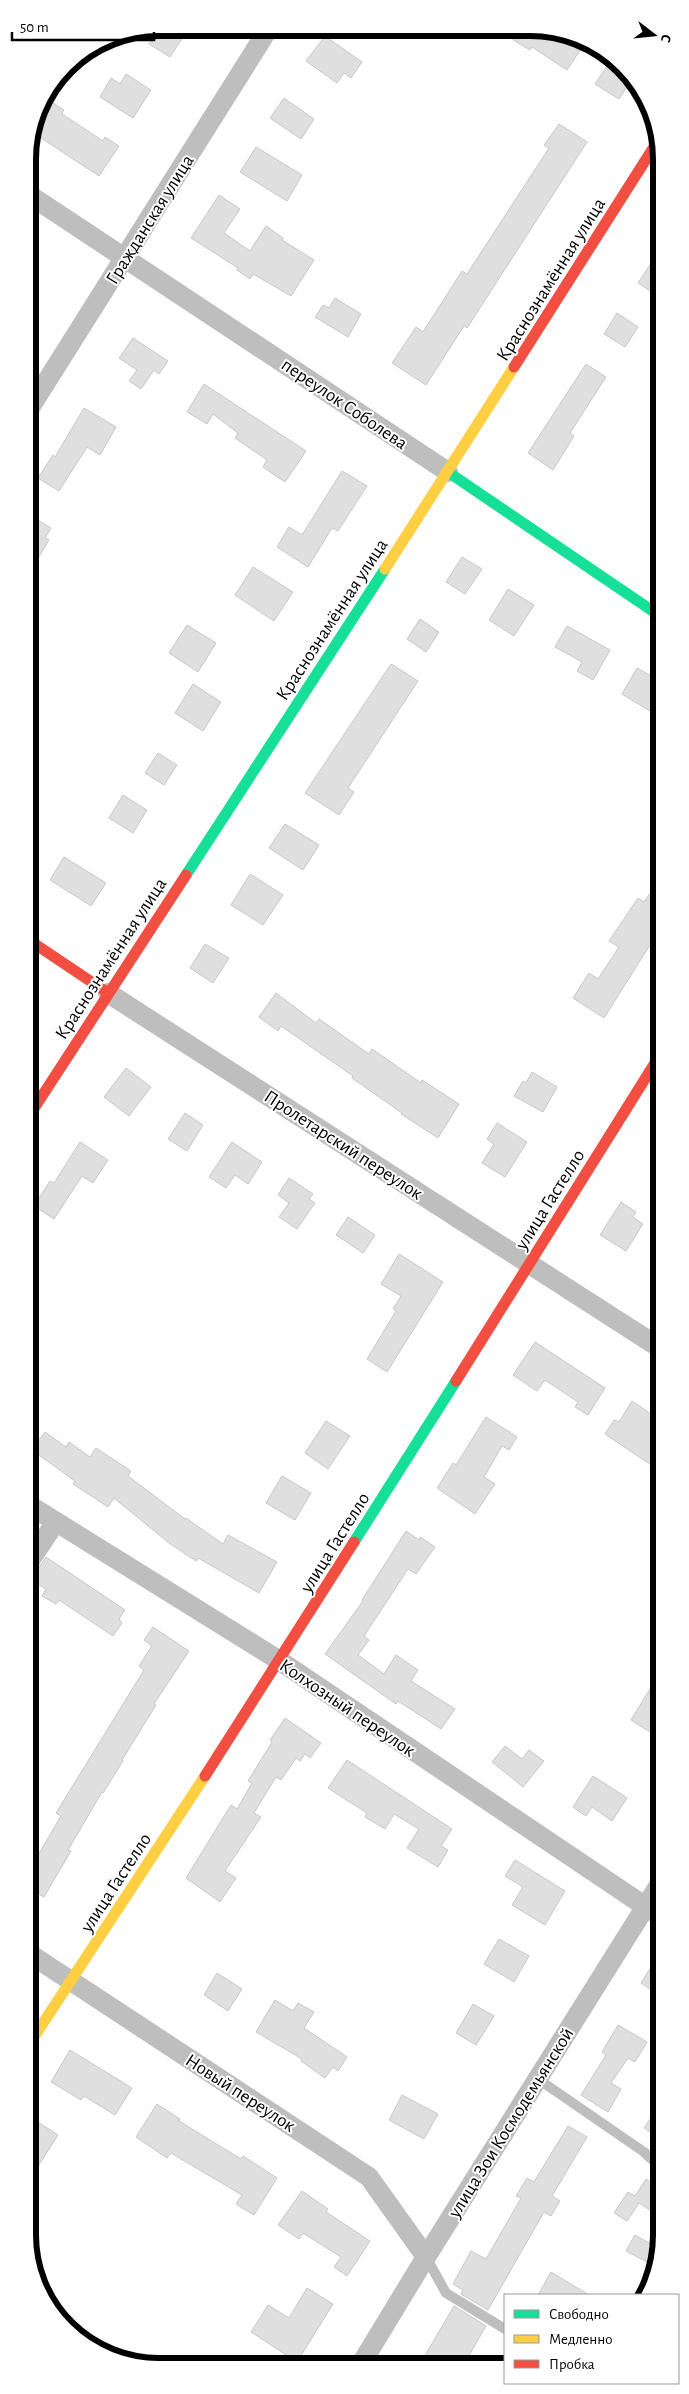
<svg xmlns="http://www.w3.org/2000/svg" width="689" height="2394" font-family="'Alegreya Sans',sans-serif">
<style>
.building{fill:#dfdfdf;stroke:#c7c7c7}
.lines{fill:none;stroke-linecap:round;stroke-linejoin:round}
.lane{stroke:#bebebe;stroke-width:10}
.street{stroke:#bebebe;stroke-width:20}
.fast{stroke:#16e098;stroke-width:11}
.slow{stroke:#ffcf43;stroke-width:11}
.jam{stroke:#f24e42;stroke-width:11}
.labels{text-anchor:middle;stroke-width:4;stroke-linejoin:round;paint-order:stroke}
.street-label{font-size:19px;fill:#000;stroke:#fff}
.rim{fill:none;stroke:#000;stroke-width:6}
</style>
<rect width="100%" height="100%" fill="#fff"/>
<g class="building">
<polygon points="160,28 175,28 185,34 170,57 149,44"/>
<polygon points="497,30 555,30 583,46 567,70 532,47 530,50"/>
<polygon points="325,36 362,62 351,78 344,73 337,83 306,61"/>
<polygon points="611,60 624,68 631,81 619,99 595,84"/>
<polygon points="126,74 151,90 133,118 100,97 111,78 120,84"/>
<polygon points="45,98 64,110 62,114 103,141 105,137 119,146 99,176 32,132 38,109"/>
<polygon points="284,98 314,119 301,139 270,118"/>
<polygon points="559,124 587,142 467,328 464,326 426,385 392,363 416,327 423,332 462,271 467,274 549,148 544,145"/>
<polygon points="256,147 302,175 287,201 240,172"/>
<polygon points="219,195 240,209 224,233 250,251 266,226 283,238 282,240 314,260 291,296 253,274 250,279 237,270 238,268 191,238"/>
<polygon points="659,251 659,297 638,283"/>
<polygon points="335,298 361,314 348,337 315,317 323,305 329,308"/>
<polygon points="617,313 638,327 625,347 604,334"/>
<polygon points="133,338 168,361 159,374 154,370 141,389 129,381 137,370 119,358"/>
<polygon points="586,364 606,377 570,433 574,436 553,470 528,453"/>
<polygon points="204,384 306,451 285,482 263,467 267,460 235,438 238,433 213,414 207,424 187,412"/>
<polygon points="84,408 116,427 100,455 87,447 59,491 38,478 53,455 55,457"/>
<polygon points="342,471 367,486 338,531 332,528 308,567 277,547 289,527 302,535"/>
<polygon points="28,514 51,528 45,538 49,540 28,575"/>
<polygon points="462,557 482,569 465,594 446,582"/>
<polygon points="253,567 293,592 274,621 235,595"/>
<polygon points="508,589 534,605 514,636 489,620"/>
<polygon points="420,619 439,632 426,652 407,639"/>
<polygon points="187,625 216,643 198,672 169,653"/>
<polygon points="567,626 610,650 593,680 577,671 582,662 555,647"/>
<polygon points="391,664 418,681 348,788 354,792 339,815 305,793"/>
<polygon points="637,668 660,681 660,706 655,714 622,694"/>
<polygon points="193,684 221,702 203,731 175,713"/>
<polygon points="158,753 177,765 164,785 145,773"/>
<polygon points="123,795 147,810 133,833 109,818"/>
<polygon points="285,824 319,845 303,870 269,848"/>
<polygon points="64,857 106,883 91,906 50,880"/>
<polygon points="250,874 283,895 263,925 231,905"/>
<polygon points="660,879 660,929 604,1018 573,998 589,973 598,979 619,947 609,941 638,898 644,902"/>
<polygon points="205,944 229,958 213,983 190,968"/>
<polygon points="276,993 316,1023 319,1019 369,1054 372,1049 421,1083 422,1080 459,1104 438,1138 401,1114 402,1113 352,1078 353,1076 281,1026 278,1031 259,1017"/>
<polygon points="126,1068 151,1087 129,1116 104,1097"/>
<polygon points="532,1072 557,1087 543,1112 514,1096 523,1081 526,1083"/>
<polygon points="185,1113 203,1125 187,1151 168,1139"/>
<polygon points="497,1123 527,1142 505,1177 482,1163 494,1144 487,1139"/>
<polygon points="80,1142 108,1160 93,1183 82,1176 54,1219 34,1206 50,1181 54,1183"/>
<polygon points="232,1142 262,1162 248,1184 235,1175 226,1188 209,1177"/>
<polygon points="289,1178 313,1194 309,1199 315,1203 297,1229 279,1217 289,1203 278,1195"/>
<polygon points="621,1202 636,1212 633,1217 643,1224 626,1251 600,1235"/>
<polygon points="348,1217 375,1235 363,1253 336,1235"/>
<polygon points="399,1254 443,1282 387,1372 367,1359 396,1311 393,1309 401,1296 381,1284"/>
<polygon points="535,1342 605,1388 588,1415 575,1407 578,1402 545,1380 537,1391 513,1375"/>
<polygon points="632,1401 660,1420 660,1471 605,1434 614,1420 619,1422"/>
<polygon points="486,1417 517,1437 509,1450 502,1446 484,1477 495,1484 475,1514 437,1488 453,1463 456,1465"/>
<polygon points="326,1421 350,1436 328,1469 305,1453"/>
<polygon points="45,1432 66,1447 69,1442 90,1457 96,1448 131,1471 128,1476 185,1519 186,1518 223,1544 228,1535 277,1562 259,1593 198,1558 196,1561 169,1543 114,1498 108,1507 73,1484 75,1481 32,1450"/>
<polygon points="282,1476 311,1493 295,1520 266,1503"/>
<polygon points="406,1531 419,1540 420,1537 435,1547 416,1574 408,1569 364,1636 369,1640 358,1655 384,1674 396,1655 418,1670 411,1681 455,1709 441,1729 398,1701 396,1704 325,1654 363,1601 362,1600"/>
<polygon points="46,1557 125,1610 119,1619 122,1623 113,1636 59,1600 56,1604 42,1596 46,1589 31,1580"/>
<polygon points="153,1627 189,1651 154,1704 156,1705 122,1760 123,1761 103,1793 102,1792 68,1850 71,1851 44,1897 30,1889 30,1869 61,1816 56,1813 144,1670 139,1666 152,1646 144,1640"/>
<polygon points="661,1671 661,1739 631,1720"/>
<polygon points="285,1718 321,1743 310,1758 305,1754 300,1761 296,1758 281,1780 276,1777 254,1813 261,1817 225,1871 236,1878 220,1902 186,1878 231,1805 237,1809 252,1783 248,1781 272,1742 270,1740"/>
<polygon points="505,1746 522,1759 529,1750 544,1761 523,1787 492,1762"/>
<polygon points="347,1760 452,1829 441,1846 448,1850 438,1867 407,1848 419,1829 394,1814 385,1829 365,1817 367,1813 328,1788"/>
<polygon points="593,1776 627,1798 612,1821 592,1807 586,1816 573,1807"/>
<polygon points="515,1860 565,1891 545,1925 512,1905 523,1887 505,1876"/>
<polygon points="499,1939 529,1956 514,1982 484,1964"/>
<polygon points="661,1951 661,1996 641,1983"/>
<polygon points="217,1973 242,1989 228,2011 204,1995"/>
<polygon points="275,2000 293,2011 298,2003 314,2012 304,2028 347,2057 338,2071 333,2067 325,2078 301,2061 302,2059 256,2032"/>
<polygon points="473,2004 494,2016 476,2045 456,2033"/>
<polygon points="618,2025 647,2042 635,2062 628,2058 611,2083 621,2089 608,2112 581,2095 606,2055 602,2052"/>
<polygon points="70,2050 132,2088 115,2115 84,2096 81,2100 51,2082"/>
<polygon points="402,2095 438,2114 424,2139 389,2120"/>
<polygon points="661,2103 661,2139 644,2128"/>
<polygon points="157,2104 180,2119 179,2121 241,2159 243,2156 277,2178 254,2215 236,2204 242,2195 171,2153 167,2158 136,2137"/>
<polygon points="30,2117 58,2135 30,2179"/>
<polygon points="568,2126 587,2137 552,2196 560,2201 551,2216 544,2212 488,2310 461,2294 463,2290 453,2284 471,2251 486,2259 521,2198 516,2196 527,2178 534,2182"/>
<polygon points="646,2179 661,2189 661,2205 656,2214 639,2203 627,2221 614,2213 628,2192 635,2196"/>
<polygon points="302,2191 328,2209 326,2212 370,2241 347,2276 334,2267 341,2257 303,2233 299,2239 278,2225"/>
<polygon points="635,2235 656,2247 647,2262 626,2251"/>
<polygon points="551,2272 589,2295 538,2295"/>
<polygon points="307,2288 333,2304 297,2362 251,2332 268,2305 289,2318"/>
<polygon points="454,2306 486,2326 464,2364 420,2364"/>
</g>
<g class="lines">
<g class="lane">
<polyline points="538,2079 644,2152 661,2168"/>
<polyline points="426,2257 446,2293 505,2329"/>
</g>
<g class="street">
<polyline points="28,194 448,472"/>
<polyline points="28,411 269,28"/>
<polyline points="108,993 660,1348"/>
<polyline points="29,1505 280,1661 661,1917"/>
<polyline points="29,1562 55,1523"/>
<polyline points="30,1954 369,2177 426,2257"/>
<polyline points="361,2364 426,2257 661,1882"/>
</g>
<g class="fast">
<polyline points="448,472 660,616"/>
<polyline points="186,875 385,569"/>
<polyline points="354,1542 456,1381"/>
</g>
<g class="slow">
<polyline points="385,569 514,367"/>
<polyline points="30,2043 205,1776"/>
</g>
<g class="jam">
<polyline points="514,367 659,139"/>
<polyline points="29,940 108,993"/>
<polyline points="29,1116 186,875"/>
<polyline points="456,1381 660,1055"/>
<polyline points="205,1776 354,1542"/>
</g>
</g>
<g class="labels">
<g class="street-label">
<text transform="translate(149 219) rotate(-58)" y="7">Гражданская улица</text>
<text transform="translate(550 279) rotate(-58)" y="7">Краснознамённая улица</text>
<text transform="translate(345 403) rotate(34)" y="7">переулок Соболева</text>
<text transform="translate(331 619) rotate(-57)" y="7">Краснознамённая улица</text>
<text transform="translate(110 958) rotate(-57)" y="7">Краснознамённая улица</text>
<text transform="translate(344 1144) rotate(33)" y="7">Пролетарский переулок</text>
<text transform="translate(549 1199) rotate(-58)" y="7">улица Гастелло</text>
<text transform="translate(334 1542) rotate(-58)" y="7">улица Гастелло</text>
<text transform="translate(348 1707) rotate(34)" y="7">Колхозный переулок</text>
<text transform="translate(115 1882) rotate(-57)" y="7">улица Гастелло</text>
<text transform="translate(241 2092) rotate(33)" y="7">Новый переулок</text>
<text transform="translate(510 2122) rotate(-58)" y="7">улица Зои Космодемьянской</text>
</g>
</g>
<path d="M0 0H689V2394H0ZM159 36H530A123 123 0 0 1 653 159V2235A123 123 0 0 1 530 2358H159A123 123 0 0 1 36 2235V159A123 123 0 0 1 159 36Z" fill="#fff" fill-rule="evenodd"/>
<path class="rim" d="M159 36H530A123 123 0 0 1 653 159V2235A123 123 0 0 1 530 2358H159A123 123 0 0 1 36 2235V159A123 123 0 0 1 159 36Z"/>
<rect x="504" y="2294" width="175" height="90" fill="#ffffff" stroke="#999999"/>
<rect x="514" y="2310" width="25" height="8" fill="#16e098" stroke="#999999"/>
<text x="549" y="2319" font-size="15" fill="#000000">Свободно</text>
<rect x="514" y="2335" width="25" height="8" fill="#ffcf43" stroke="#999999"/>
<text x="549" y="2344" font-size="15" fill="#000000">Медленно</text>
<rect x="514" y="2360" width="25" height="8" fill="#f24e42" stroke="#999999"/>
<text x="549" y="2369" font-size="15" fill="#000000">Пробка</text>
<g transform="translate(654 35) rotate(106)" stroke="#ffffff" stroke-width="4" paint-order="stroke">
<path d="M0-4L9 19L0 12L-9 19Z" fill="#000000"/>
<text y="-8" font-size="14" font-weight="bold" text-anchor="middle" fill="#000000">С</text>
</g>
<path d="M12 32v8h142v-8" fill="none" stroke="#000000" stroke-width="2.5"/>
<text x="20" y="32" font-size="15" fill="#000000" stroke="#ffffff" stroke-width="4" paint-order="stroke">50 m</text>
</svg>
